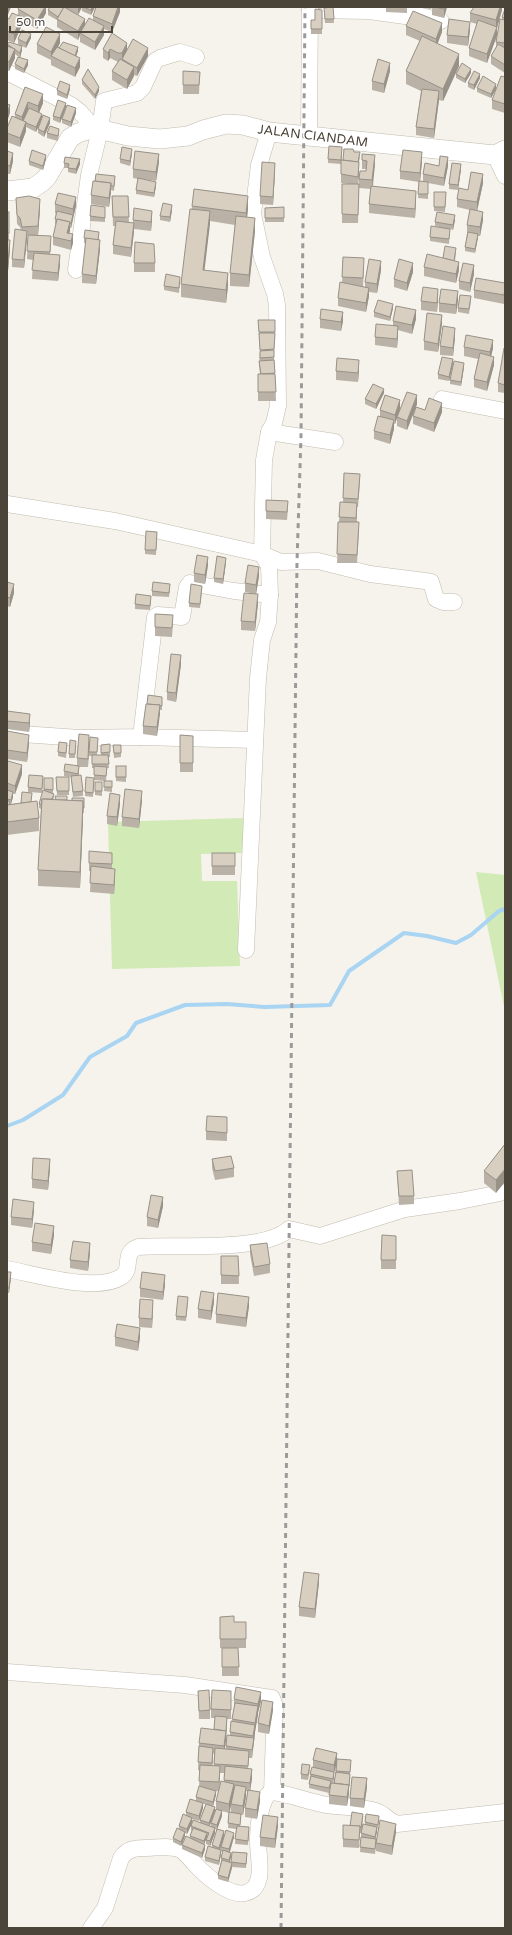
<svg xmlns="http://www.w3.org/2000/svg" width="512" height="1935" font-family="'Varela Round',sans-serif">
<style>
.green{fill:#d2eab5}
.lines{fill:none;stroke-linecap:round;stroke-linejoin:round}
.stream{stroke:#a9d4f2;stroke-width:4}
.minor-casing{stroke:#c2bbae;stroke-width:17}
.tertiary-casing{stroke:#c2bbae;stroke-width:20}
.minor{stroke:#fff;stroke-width:16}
.tertiary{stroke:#fff;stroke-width:19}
.rail{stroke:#9a9a9a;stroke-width:3;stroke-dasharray:5 5;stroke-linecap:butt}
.wall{fill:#bab2a6;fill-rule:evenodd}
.shaded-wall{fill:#979187}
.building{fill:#d8cfc1;stroke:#979187}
.labels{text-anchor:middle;stroke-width:3;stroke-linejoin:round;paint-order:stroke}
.street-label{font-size:13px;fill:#4b4439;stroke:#fff}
</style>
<rect width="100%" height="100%" fill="#f6f3ec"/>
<g class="green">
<polygon points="243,818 244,853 201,854 202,881 237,881 240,966 112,969 108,822"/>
<polygon points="476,872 505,875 505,1011"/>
</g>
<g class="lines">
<polyline class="stream" points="7,1126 23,1120 63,1095 90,1057 127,1036 136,1023 185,1005 227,1004 265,1007 330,1005 349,971 404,933 427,936 456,943 471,935 499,911 505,909"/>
<defs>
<g id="minor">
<polyline points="310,10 369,11 405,16 417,15 441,21"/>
<polyline points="7,72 71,105 80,112 94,128"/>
<polyline points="309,136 310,7"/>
<polyline points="495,155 505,176"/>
<polyline points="76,270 89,175 100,130 104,101 137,93 143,87 155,61 160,58 180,52 196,57"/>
<polyline points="442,399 505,411"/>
<polyline points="269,432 335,442"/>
<polyline points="7,504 115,521 262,554 281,562 318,561 370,574 425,581 431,582 436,599 443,602 454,602"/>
<polyline points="7,733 80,738 141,737 155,617 158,615 182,617 187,587 190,583 234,591 270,595"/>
<polyline points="141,737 255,740"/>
<polyline points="246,950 258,678 262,640 268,622 270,595 269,566 262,554 264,460 269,432 274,423 278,406 277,305 275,294 262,257 253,214 259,165 269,132"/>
<path d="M7,1269C35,1274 96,1293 121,1277C134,1269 121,1253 138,1247C173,1244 263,1253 289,1229L320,1236L405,1209L460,1201L505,1192"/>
<polyline points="7,1672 185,1685 272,1698 275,1706 272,1792"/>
<path d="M91,1928L105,1908L121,1858C127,1849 135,1848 145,1848C156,1848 171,1845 181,1850C186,1853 190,1859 194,1863C204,1874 229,1897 245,1893C268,1888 257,1855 258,1839C258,1827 260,1796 272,1792C291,1794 308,1802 327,1805C342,1808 361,1806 376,1811C384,1814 389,1821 397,1824L505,1812"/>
</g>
<polyline id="tertiary" points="7,191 33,188 42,182 47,177 70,138 78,133 94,128 128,136 160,139 188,136 203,130 226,124 243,125 269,132 495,155 505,150"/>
</defs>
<use href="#minor" class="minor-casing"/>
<use href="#tertiary" class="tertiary-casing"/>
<use href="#minor" class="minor"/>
<use href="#tertiary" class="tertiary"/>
<polyline class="rail" points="281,1928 297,562 301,436 305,7"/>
</g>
<g class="wall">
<polygon points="46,7 46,13 37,29 22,20 22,25 14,43 7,40 7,18 9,19 18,15 18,9"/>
<polygon points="50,7 67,7 66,8 67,9 67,7 82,7 78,15 85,26 93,20 93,16 120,7 120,12 112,32 104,29 104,35 95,50 80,42 80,35 78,40 57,27 57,20 48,15 48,10"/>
<polygon points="82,7 95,7 91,15 82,11"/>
<polygon points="318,7 347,7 347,8 333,8 334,23 325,23 324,8 318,9"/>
<polygon points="383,7 407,7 407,13 386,12 386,8"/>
<polygon points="418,7 432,7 431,9"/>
<polygon points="432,7 447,7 444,18 432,15"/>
<polygon points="502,7 502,10 487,63 469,56 469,48 477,24 470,22 470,13"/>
<polygon points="505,9 505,73 491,64 491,56 496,47 496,42 502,20 502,17"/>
<polygon points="322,10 322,34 311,34 311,29 315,20"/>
<polygon points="406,26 442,32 437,43 459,66 443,101 439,100 434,138 416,135 416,127 421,91 406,84 406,71 420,41 406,35"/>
<polygon points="470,30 468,46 447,43 447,35"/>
<polygon points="31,38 26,48 22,46 22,50 20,58 15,54 15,58 9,71 7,70 7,44 21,46 18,44 18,39"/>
<polygon points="60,43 58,47 78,51 76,56 80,67 75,77 51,65 51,60 37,53 37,44"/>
<polygon points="103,49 127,51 148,56 137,76 134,75 134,76 127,89 112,80 112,71 118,62 110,58 108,61 103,58"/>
<polygon points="15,64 28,65 24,73 15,69"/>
<polygon points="183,71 200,72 199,94 183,94"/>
<polygon points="390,71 384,93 372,90 372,81"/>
<polygon points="471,73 465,83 456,78 456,74"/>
<polygon points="505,77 505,113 492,109 492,100"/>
<polygon points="480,78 474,90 468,87 468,83"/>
<polygon points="82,80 99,91 95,99 82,84"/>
<polygon points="25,87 43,103 39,113 42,118 36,132 26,127 26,131 20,147 7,142 7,128 15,117 15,114"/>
<polygon points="477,88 496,89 491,98 477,92"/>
<polygon points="70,89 67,99 57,95 57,90"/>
<polygon points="66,107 60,123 53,120 53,116"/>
<polygon points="76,113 71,127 62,123 62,119"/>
<polygon points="50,123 44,137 38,133 38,129"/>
<polygon points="47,133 59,133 58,141 47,138"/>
<polygon points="7,151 13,161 10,174 7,174"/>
<polygon points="342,152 342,160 343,160 354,152 360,157 359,162 359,171 358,184 359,184 358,223 342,223 342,184 348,184 341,183 341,164 328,163 328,159"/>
<polygon points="132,153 130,166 120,163 120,159"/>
<polygon points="362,154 375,164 373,186 416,199 415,218 369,213 369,204 371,189 359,188 359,179 366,171 366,169 362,169"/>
<polygon points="46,159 43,170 29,165 29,161"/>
<polygon points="422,161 420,181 423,181 423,174 439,166 448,166 444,186 428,183 428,199 418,198 419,182 400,179 400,171"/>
<polygon points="159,162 156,181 141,179 156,186 154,197 136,194 136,190 138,179 133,178 133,169"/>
<polygon points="64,163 80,164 76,174 68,172 68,168 64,168"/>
<polygon points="461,169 458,190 449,189 449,184"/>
<polygon points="275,172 273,205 260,204 260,196"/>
<polygon points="115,181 114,191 111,190 109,207 91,204 91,195"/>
<polygon points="483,183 477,211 483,220 480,236 478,236 475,253 465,251 465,247 467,234 467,225 470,210 457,207 457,199 468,190"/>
<polygon points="7,193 7,212 9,212 9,240 10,249 8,271 7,271"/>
<polygon points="112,196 128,196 129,223 133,223 133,220 152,219 151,231 134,229 131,257 113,254 113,245 115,226 113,226"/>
<polygon points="446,197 445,212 434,211 434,207"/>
<polygon points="16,198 40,208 38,235 33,235 51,245 50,254 60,264 58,281 32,279 33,260 27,259 28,235 27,235 24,268 12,267 12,259 21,230 20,227 17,224"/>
<polygon points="55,204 76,206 71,228 70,228 69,234 73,243 71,250 53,245 53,237 56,224 55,224 55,219 56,214 55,213"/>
<polygon points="192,206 248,209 247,217 255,231 249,287 230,286 230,273 235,225 210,221 204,270 228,286 226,303 181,297 181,284"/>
<polygon points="105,207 105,222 90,221 90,216"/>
<polygon points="284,207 284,222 265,222 265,208"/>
<polygon points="172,210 170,222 160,220 160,216"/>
<polygon points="455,220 453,230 450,229 449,244 430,241 430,237 443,228 435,226 435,222"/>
<polygon points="99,236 99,240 100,249 96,284 82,283 82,274 86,243 84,243 84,238"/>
<polygon points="456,252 455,261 459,270 456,283 424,276 424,267"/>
<polygon points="343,257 364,267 363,287 365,287 365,282 381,270 377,293 369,292 369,296 366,312 338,306 338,298 342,283"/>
<rect x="134" y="263" width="21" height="9"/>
<polygon points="413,272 407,291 394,287 394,279"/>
<polygon points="474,274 470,292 459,289 459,281"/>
<polygon points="180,281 179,293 164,290 164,286"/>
<polygon points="505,283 504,304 474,298 474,290"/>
<polygon points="438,298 437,312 421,310 421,301"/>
<polygon points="458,300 456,314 439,312 439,303"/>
<polygon points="471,301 469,314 458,312 458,308"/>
<polygon points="393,308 390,321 374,317 374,312"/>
<polygon points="320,319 343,321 341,331 320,328"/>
<polygon points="416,319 412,334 398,330 397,348 375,345 375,337 393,326 393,321"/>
<polygon points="258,320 275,320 275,336 274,354 275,373 276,401 258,401 258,374 260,374 259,365 260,351 259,336"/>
<polygon points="442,324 438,352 424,350 424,341"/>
<polygon points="455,337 453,356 440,355 440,346"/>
<polygon points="464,347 493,348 491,356 494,365 487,391 474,387 474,379 478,359 464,356"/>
<polygon points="505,348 505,393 498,392 498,383"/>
<polygon points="453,364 449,381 438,379 438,374"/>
<polygon points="464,367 461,386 450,384 450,380"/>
<polygon points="359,369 358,382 336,380 336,371"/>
<polygon points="384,393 376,409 365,404 365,399"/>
<polygon points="417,404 416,407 425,410 442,412 434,432 413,424 413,416 416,407 407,430 397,426 397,418 395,424 394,424 394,429 390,444 374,439 374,431 380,416 380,410 400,409 398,415"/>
<polygon points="344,473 360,482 358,507 357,507 357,522 359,531 357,563 337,563 340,502 343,502"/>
<polygon points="288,509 287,520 266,519 266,511"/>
<polygon points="157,532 156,555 145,554 145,550"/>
<polygon points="226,562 223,584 214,582 214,578"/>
<polygon points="208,565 205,584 194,582 194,573"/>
<polygon points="259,576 256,594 245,592 245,583"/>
<polygon points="7,582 14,593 10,607 7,606"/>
<polygon points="170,588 169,597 152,596 152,591"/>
<polygon points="202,590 200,608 189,607 189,603"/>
<polygon points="151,600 150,610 135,609 135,604"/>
<polygon points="258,603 255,631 241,630 241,621"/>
<polygon points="173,623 172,637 155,636 155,627"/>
<polygon points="181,664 176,702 167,700 167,692"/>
<polygon points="162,701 162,710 160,710 157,736 143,734 143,726 147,704"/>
<polygon points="7,711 30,723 29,732 7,729"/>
<polygon points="7,731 29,743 27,762 7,759"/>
<polygon points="180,735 193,736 193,772 180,772"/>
<polygon points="98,738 97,755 101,755 101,745 110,744 110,757 108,757 109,768 107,768 106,781 112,781 112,792 104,791 105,781 94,780 93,797 85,796 85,792 94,778 94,768 92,768 92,756 89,756 89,752"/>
<polygon points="76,741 75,758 69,758 69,754"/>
<polygon points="89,744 88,767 79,767 79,775 83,791 83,796 73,797 71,777 64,776 64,771 77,765 77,758"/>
<polygon points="113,745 121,753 121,757 114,758"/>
<polygon points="67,747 66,758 58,756 58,752"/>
<polygon points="7,764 22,774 15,794 13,794 13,797 11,804 32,802 39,818 39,831 7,835"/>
<polygon points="116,766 126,766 126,782 116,781"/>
<polygon points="56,777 69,777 69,795 57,795"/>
<polygon points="44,778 53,778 53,794 54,798 53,800 67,800 84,808 84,813 83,813 80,888 38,886 38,870 41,809 39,808 39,804 44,791"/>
<polygon points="43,780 42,793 28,792 28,787"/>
<polygon points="95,782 102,782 102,796 95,795"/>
<polygon points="142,800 139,828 122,826 122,817"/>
<polygon points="120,804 117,826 107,824 107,816"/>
<rect x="212" y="853" width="23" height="22"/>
<polygon points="112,861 112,868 115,877 114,894 90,892 91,871 89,871 89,863"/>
<polygon points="227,1126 227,1141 206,1140 206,1131"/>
<polygon points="505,1144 496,1193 484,1183 484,1171"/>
<polygon points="212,1159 234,1168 234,1177 215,1180 212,1168"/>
<polygon points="50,1168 48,1190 32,1188 32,1179"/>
<polygon points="397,1171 414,1196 414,1204 399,1205"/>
<polygon points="163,1206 158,1228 147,1226 147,1217"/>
<polygon points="34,1210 32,1228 11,1225 11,1217"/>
<polygon points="54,1235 51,1254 32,1251 32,1242"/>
<polygon points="396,1236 396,1269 381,1269 381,1260"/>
<polygon points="250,1245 270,1264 270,1273 254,1276 250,1254"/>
<polygon points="90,1252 88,1271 70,1268 70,1260"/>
<polygon points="221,1256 238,1256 239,1284 221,1284"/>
<polygon points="7,1272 11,1277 9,1293 7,1293"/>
<polygon points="165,1284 163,1300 140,1297 140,1288"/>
<polygon points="188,1302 186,1321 176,1320 176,1316"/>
<polygon points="214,1302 211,1320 198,1318 198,1309"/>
<polygon points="249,1306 246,1327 216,1323 216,1314"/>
<polygon points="153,1308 152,1328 139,1327 139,1318"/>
<polygon points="115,1337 140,1337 138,1351 115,1346"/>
<polygon points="319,1582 315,1618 299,1616 299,1607"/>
<polygon points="220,1617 234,1622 246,1622 246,1648 238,1648 239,1676 222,1676 222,1648 220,1648"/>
<polygon points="198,1691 210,1710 210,1719 199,1719"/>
<path d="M234,1699L261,1701L258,1712L255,1732L252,1758H249L248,1769L252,1778L250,1790L260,1801L257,1819L245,1817V1808L248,1792L246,1791V1796L243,1815H241L240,1826L249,1831L248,1845L235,1844L236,1829L228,1828L229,1813L222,1811V1816L217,1829L224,1835L234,1837L230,1852L231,1857L229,1862L231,1863L232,1852L247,1858L246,1868L232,1867L228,1882L218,1879V1875L221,1862V1858L223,1852L221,1851L219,1865L205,1861V1857L212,1847V1845L217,1830L215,1829V1833L210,1846L206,1844V1840L207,1837V1836L204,1844L205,1849L202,1858L182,1849V1845L190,1838V1836L192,1831L191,1830V1826L187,1834L185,1833V1836L181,1846L173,1842V1838L179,1829V1826L186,1816V1812L196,1801V1797L199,1787L200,1771L198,1770L199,1743L214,1729L215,1718H211V1709L231,1700V1719H227L226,1740L225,1749H226V1746L230,1735V1732L232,1721L234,1707ZM213,1753L214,1754V1766H212ZM220,1773H224V1781L216,1801V1809L211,1823V1827L210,1826L215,1811L213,1806L216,1795V1791H219ZM203,1804H206L200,1820V1822H192V1819L199,1821L203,1808ZM231,1805V1813L230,1812Z"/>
<polygon points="273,1710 269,1734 258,1732 258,1723"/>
<polygon points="337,1753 334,1772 334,1776 333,1783 334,1783 337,1759 351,1765 350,1774 350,1779 347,1806 329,1804 329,1795 330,1785 329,1793 309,1788 310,1774 313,1767 313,1760"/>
<polygon points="310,1769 308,1780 301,1779 301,1774"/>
<polygon points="367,1787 364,1808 350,1806 350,1798"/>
<polygon points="363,1819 362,1830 365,1824 365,1822 379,1821 375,1839 396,1832 392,1855 376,1851 376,1846 375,1854 360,1852 361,1838 361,1833 360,1833 359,1848 343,1847 343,1839 350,1826"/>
<polygon points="278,1826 275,1848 260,1846 260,1837"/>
</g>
<g class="shaded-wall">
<polygon points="9,7 11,7 7,17 7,13"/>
<polygon points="45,7 46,7 46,13 37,29 37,20"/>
<polygon points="78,7 82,7 78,15"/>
<polygon points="92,7 95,7 91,15 91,10"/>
<polygon points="118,7 120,7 120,12 112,32 112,24"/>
<polygon points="445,7 447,7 444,18 444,9"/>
<polygon points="500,7 502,7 502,10 497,28 497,36 487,63 487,54 496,28 496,20"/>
<polygon points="22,17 22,25 14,43 14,34"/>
<polygon points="85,19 85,28 80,33 80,35 78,40 78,31"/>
<polygon points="470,22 470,30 468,46 468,37"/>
<polygon points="442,23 442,32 436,48 436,39"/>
<polygon points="104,26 104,35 95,50 95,42"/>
<polygon points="31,34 31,38 26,48 26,43"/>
<polygon points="60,34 60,43 53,57 51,56 51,52"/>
<polygon points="127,43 127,52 122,59 122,53"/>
<polygon points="22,46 22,50 20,58 20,53"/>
<polygon points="78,47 78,51 74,62 74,58"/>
<polygon points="148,48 148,56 137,76 137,68"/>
<polygon points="15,49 15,58 9,71 9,62"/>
<polygon points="110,49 110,58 108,61 108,53"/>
<polygon points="459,54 459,66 443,101 443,89"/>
<polygon points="80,58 80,67 75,77 75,68"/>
<polygon points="28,60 28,65 24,73 24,69"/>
<polygon points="390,63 390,71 384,93 384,84"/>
<polygon points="134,67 134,76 127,89 127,80"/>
<polygon points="471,69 471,73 465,83 465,79"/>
<polygon points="480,74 480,78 474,90 474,85"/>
<polygon points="496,84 496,89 491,98 491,94"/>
<polygon points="70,85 70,89 67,99 67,95"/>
<polygon points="99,87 99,91 95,99 95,95"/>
<polygon points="439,91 439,100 434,138 434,129"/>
<polygon points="43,94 43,103 38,115 38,106"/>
<polygon points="28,102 28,111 22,125 22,117"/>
<polygon points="66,103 66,107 60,123 60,118"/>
<polygon points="10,105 10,113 7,122 7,113"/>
<polygon points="76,108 76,113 71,127 71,122"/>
<polygon points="42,114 42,118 36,132 36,127"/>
<polygon points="50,118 50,123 44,137 44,132"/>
<polygon points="26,122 26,131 20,147 20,138"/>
<polygon points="132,149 132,153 130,166 130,161"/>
<polygon points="422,152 422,161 420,182 420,173"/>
<polygon points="13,153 13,161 10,174 10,166"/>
<polygon points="159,154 159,162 156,181 156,172"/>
<polygon points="46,155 46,159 43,170 43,166"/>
<polygon points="375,155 375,164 372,189 372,180"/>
<polygon points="448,157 448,166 444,186 444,178"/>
<polygon points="80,159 80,164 76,174 76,169"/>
<polygon points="359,162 359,171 358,186 358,177"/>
<polygon points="275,163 275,172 273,205 273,197"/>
<polygon points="461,164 461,169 458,190 458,185"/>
<polygon points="483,174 483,183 477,211 477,202"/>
<polygon points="156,182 156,186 154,197 154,193"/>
<polygon points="111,183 111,192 109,207 109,198"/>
<polygon points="416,191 416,199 415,218 415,209"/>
<polygon points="248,196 248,209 246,226 246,213"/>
<polygon points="76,197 76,206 73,218 73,209"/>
<polygon points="40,199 40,208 38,235 38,226"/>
<polygon points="172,205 172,210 170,222 170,217"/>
<polygon points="152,211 152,219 151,231 151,222"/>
<polygon points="210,211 210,224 203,283 203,270"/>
<polygon points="483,212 483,220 480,236 480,227"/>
<polygon points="73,215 73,219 71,228 71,223"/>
<polygon points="455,215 455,220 453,230 453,225"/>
<polygon points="255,218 255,231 249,287 249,275"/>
<polygon points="70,222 70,231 67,240 67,233"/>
<polygon points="134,223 134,232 131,257 131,248"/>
<polygon points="27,231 27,239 24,268 24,260"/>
<polygon points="73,234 73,243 71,250 71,241"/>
<polygon points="478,234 478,238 475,253 475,249"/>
<polygon points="10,240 10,249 8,271 8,262"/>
<polygon points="100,240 100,249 96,284 96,276"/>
<polygon points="60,255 60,264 58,281 58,273"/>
<polygon points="381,261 381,270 377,293 377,284"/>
<polygon points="459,262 459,270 456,283 456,274"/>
<polygon points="413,263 413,272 407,291 407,283"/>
<polygon points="474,265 474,274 470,292 470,283"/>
<polygon points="228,273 228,286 226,303 226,290"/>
<polygon points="369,288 369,296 366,312 366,303"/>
<polygon points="438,289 438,298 437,312 437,303"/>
<polygon points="505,289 505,297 504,304 504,295"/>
<polygon points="458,291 458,300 456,314 456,305"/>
<polygon points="393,304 393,308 390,321 390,317"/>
<polygon points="416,310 416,319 412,334 412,325"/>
<polygon points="343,312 343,321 341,331 341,322"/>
<polygon points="442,315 442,324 438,352 438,344"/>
<polygon points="398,326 398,335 397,348 397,339"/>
<polygon points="455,328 455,337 453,356 453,348"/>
<polygon points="493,340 493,348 490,361 490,352"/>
<polygon points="494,357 494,365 487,391 487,382"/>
<polygon points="453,359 453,364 449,381 449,377"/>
<polygon points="359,360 359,369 358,382 358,373"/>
<polygon points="464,363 464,367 461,386 461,382"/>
<polygon points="384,389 384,393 376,409 376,404"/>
<polygon points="417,395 417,404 407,430 407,421"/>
<polygon points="400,400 400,409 395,424 395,415"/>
<polygon points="442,403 442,412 434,432 434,423"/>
<polygon points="394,420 394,429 390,444 390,435"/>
<polygon points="208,557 208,565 205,584 205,575"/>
<polygon points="226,558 226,562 223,584 223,579"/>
<polygon points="259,567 259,576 256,594 256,585"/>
<polygon points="14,584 14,593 10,607 10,598"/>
<polygon points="258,594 258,603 255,631 255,622"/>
<polygon points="181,655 181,664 176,702 176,693"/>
<polygon points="160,705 160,714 157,736 157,727"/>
<polygon points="30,714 30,723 29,732 29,723"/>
<polygon points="29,735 29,743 27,762 27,753"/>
<polygon points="89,735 89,744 88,767 88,759"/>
<polygon points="22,765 22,774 15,794 15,786"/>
<polygon points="142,791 142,800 139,828 139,819"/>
<polygon points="13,792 13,797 11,804 11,800"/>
<polygon points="120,795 120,804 117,826 117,817"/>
<polygon points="83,801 83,818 80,888 80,872"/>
<polygon points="115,869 115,877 114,894 114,885"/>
<polygon points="50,1159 50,1168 48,1190 48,1181"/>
<polygon points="505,1169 505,1182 496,1193 496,1180"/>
<polygon points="163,1197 163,1206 158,1228 158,1220"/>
<polygon points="34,1202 34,1210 32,1228 32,1219"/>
<polygon points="54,1226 54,1235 51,1254 51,1245"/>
<polygon points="90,1243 90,1252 88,1271 88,1262"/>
<polygon points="11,1272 11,1277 9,1293 9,1288"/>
<polygon points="165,1275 165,1284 163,1300 163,1292"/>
<polygon points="214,1293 214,1302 211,1320 211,1311"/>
<polygon points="249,1297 249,1306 246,1327 246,1318"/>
<polygon points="153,1300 153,1308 152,1328 152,1319"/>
<polygon points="140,1328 140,1337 138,1351 138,1342"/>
<polygon points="319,1574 319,1582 315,1618 315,1609"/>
<polygon points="261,1692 261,1701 258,1713 258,1704"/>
<polygon points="273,1702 273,1710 269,1734 269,1726"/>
<polygon points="258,1706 258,1715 255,1732 255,1723"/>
<polygon points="227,1717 226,1740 224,1755 224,1746"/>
<polygon points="255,1725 255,1733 252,1758 253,1736"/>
<polygon points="213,1748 213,1756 212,1772 212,1763"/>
<polygon points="337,1753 337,1762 334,1774 334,1765"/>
<polygon points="220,1766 220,1775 219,1791 219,1782"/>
<polygon points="252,1769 252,1778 250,1792 250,1783"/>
<polygon points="334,1772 334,1776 333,1784 333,1779"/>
<polygon points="367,1778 367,1787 364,1808 364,1799"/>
<polygon points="234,1784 234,1793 229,1813 229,1804"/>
<polygon points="349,1785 349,1794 347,1806 347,1797"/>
<polygon points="246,1787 246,1796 243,1815 243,1806"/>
<polygon points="216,1791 216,1795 213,1806 213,1802"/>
<polygon points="260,1792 260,1801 257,1819 257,1810"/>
<polygon points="203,1803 203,1808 199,1821 199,1816"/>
<polygon points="215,1807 215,1811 209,1827 209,1823"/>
<polygon points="222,1811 222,1816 217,1830 217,1825"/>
<polygon points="278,1817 278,1826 275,1848 275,1839"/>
<polygon points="192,1818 192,1823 187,1834 187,1829"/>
<polygon points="396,1824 396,1832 392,1855 392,1846"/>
<polygon points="377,1827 377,1832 375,1841 375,1837"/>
<polygon points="215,1828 215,1833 210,1846 210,1841"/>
<polygon points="224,1831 224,1836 219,1852 219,1848"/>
<polygon points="185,1832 185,1836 181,1846 181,1842"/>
<polygon points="207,1833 207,1837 204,1845 204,1841"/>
<polygon points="234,1833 234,1837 229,1854 229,1849"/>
<polygon points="205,1845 205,1849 202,1858 202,1853"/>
<polygon points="221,1850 221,1854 219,1865 219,1861"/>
<polygon points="231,1853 231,1857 229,1865 229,1860"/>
<polygon points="232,1863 232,1868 228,1882 228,1878"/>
</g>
<g class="building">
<polygon points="7,7 9,7 7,13"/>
<polygon points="19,7 45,7 37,20 18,9"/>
<polygon points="50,7 64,7 58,17 48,10"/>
<polygon points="64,7 85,19 78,31 57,19"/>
<polygon points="83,7 92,7 91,10"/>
<polygon points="96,7 118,7 112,24 93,16"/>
<polygon points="333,7 334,19 325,19 324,8"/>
<polygon points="434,7 445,7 444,9"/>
<polygon points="474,7 500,7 496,20 470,13"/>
<polygon points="315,9 322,10 322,29 311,29 311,20 315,20"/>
<polygon points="505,9 505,18 502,17"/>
<polygon points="413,11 442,23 436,39 406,26"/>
<polygon points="12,13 22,17 14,34 7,31 7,18 9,19"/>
<polygon points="89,18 104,26 95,42 80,33"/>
<polygon points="449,19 470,22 468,37 447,35"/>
<polygon points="500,19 505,20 505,43 496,42"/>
<polygon points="478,20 497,27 487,54 469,48"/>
<polygon points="46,27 60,34 51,52 37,44"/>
<polygon points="22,30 31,34 26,43 18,39"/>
<polygon points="112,33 127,43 122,53 118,53 110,49 108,53 103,49"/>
<polygon points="422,36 459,54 443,89 406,71"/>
<polygon points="133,39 148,48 137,68 122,59"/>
<polygon points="9,42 22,46 20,53 7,44"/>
<polygon points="63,42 78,47 75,56 59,48"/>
<polygon points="498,44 505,48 505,65 491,56"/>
<polygon points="7,46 15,49 9,62 7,61"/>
<polygon points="57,47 80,58 75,68 51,56"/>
<polygon points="18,57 28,60 24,69 15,64"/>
<polygon points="120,59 134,67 127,80 112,71"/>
<polygon points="378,59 390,63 384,84 372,81"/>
<polygon points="462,63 471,69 465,79 456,74"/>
<polygon points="88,69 99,87 95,95 82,80"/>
<polygon points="183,71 200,72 199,85 183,85"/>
<polygon points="474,71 480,74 474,85 468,83"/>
<polygon points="483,76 496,84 491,94 477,88"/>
<polygon points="501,76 505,77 505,104 492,100"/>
<polygon points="60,81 70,85 67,95 57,90"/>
<polygon points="25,87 43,94 38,106 28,102 22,117 15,114"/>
<polygon points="422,89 439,91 434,129 416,127"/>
<polygon points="58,100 66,103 60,118 53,116"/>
<polygon points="7,104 10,105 7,113"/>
<polygon points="67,105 76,108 71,122 62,119"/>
<polygon points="29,108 42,114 36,127 26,123 26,122 23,121"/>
<polygon points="43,115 50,118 44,132 38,129"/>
<polygon points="12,116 26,122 20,138 7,133 7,128"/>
<polygon points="50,126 59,129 58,136 47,133"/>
<polygon points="329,146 342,147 341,160 328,159"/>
<polygon points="122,147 132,149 130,161 120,159"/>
<polygon points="344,149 353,149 354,152 360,152 358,162 343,160"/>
<polygon points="32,150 46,155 43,166 29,161"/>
<polygon points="403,150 422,152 420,173 400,171"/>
<polygon points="7,151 13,153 10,166 7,165"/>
<polygon points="135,151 159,154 156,172 133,169"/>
<polygon points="362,154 375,155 372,180 359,179 360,171 366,171 367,161 362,160"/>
<polygon points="440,156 448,157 444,178 423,174 425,163 439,166"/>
<polygon points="65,157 80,159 76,169 68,168 69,164 64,163"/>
<polygon points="341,160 359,162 358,177 341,174"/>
<polygon points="262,162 275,163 273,197 260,196"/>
<polygon points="452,163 461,164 458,185 449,184"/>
<polygon points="471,172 483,174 477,202 457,199 459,188 468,190"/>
<polygon points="96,174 115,176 114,186 111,186 111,183 95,181"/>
<polygon points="138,178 156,182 154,193 136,190"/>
<polygon points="93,181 111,183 109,198 91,195"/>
<polygon points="419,181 428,182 428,194 418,194"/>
<polygon points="342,184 359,184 358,215 342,214"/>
<polygon points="371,186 416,191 415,209 369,204"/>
<polygon points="194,189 248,196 246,213 192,206"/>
<polygon points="434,192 446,192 445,207 434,207"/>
<polygon points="58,193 76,197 73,209 55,204"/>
<polygon points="29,196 40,199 38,226 22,227 20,218 17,215 16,198"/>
<polygon points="112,196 128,196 129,217 113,217"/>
<polygon points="163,203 172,205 170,217 160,216"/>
<polygon points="91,205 105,207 105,218 90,216"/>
<polygon points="284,207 284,218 265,218 265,208"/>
<polygon points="134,208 152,211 151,222 133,220"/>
<polygon points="190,209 210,211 203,270 228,273 226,290 181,284"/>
<polygon points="470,209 483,212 480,227 467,225"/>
<polygon points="57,211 73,215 71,223 69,223 70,222 57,219 57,220 55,219"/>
<rect x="7" y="212" width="2" height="21"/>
<polygon points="437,212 455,215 453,225 435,222"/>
<polygon points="236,216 255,218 249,275 230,273"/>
<polygon points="57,219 70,222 67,233 73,234 71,241 53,237"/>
<polygon points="116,221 134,223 131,248 113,245"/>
<polygon points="431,226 450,229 449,239 430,237"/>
<polygon points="15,229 27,231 24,260 12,259"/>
<polygon points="85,230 99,232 98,240 84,238"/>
<polygon points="468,232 478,234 475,249 465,247"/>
<polygon points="28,235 51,236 50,252 27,251"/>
<polygon points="86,238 100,240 96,276 82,274"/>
<polygon points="7,240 10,240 8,262 7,262"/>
<polygon points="135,242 154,244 155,263 134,263"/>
<polygon points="445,246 456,248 454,261 443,258"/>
<polygon points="34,253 60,255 58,273 32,270"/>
<polygon points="427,254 459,262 456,274 424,267"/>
<polygon points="343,257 364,258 363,278 342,277"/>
<polygon points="369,259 381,261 377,284 365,282"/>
<polygon points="399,259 413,263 407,283 394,279"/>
<polygon points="463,263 474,265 470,283 459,281"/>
<polygon points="166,274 180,277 179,288 164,286"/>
<polygon points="476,278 505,283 505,289 504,295 474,290"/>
<polygon points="340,282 369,288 366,303 338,298"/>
<polygon points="423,287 438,289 437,303 421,301"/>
<polygon points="441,289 458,291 456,305 439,303"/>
<polygon points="460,295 471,296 469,309 458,308"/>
<polygon points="378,300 393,304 390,317 374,312"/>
<polygon points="396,306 416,310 412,325 393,321"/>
<polygon points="321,309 343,312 341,322 320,319"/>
<polygon points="427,313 442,315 438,344 424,341"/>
<polygon points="258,320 275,320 275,332 259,332"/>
<polygon points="376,324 398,326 397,339 375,337"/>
<polygon points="443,326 455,328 453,348 440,346"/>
<polygon points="259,333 275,333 274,349 260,350"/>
<polygon points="466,335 493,340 490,352 464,347"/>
<polygon points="504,348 505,348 505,385 498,383"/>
<polygon points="274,350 274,357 260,358 260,351"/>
<polygon points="480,353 494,357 487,382 474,379"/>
<polygon points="442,357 453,359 449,377 438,374"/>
<polygon points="337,358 359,360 358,373 336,371"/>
<polygon points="274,360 275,373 261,374 259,361"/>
<polygon points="454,361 464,363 461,382 450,380"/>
<polygon points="258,374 275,374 276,392 258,392"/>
<polygon points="373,384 384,389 376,404 365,399"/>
<polygon points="407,392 417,395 407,421 397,417"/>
<polygon points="385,395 400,400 395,415 380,410"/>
<polygon points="429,398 442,403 434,423 413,416 416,407 425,410"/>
<polygon points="378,416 394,420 390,435 374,431"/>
<polygon points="344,473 360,474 358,499 343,498"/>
<polygon points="266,500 288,501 287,512 266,511"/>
<polygon points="340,502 357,503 356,518 339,517"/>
<polygon points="338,522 359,522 357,555 337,554"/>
<polygon points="146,531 157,532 156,550 145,550"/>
<polygon points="197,555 208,557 205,575 194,573"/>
<polygon points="217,556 226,558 223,579 214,578"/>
<polygon points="248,565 259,567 256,585 245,583"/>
<polygon points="7,582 14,584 10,598 7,597"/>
<polygon points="153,582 170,584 169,593 152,591"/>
<polygon points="191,584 202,586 200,604 189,603"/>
<polygon points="244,593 258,594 255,622 241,621"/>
<polygon points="136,594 151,596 150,606 135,604"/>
<polygon points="155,614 173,615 172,628 155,627"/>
<polygon points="171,654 181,655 176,693 167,692"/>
<polygon points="148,695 162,697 162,706 160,706 160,705 147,704"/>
<polygon points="146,704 160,705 157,727 143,726"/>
<polygon points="7,711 30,714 29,723 7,721"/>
<polygon points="7,731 29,735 27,753 7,750"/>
<polygon points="79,734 89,735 88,759 77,758"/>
<polygon points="180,735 193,736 193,763 180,763"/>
<polygon points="90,737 98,738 97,752 89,752"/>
<polygon points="70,740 76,741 75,754 69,754"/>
<polygon points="59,742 67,743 66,753 58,752"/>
<polygon points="110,744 110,752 101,753 101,745"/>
<polygon points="113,745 121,745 121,753 114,753"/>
<polygon points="92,755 108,755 109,764 92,764"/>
<polygon points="8,761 22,765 15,786 7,783 7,764"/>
<polygon points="65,764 79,766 78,774 64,771"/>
<polygon points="94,766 107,767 106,776 94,775"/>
<rect x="116" y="766" width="10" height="11"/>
<polygon points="29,775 43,776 42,789 28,787"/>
<polygon points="81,775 83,791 73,792 71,776"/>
<polygon points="56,777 69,777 69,791 57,791"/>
<polygon points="86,777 94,778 93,793 85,792"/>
<polygon points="44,778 53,778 53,790 44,789"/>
<rect x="104" y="781" width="8" height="6"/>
<rect x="95" y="782" width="7" height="9"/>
<polygon points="125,789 142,791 139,819 122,817"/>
<polygon points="7,790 13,792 11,800 7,799"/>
<polygon points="43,790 54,794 52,799 42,799 41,805 39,804"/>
<polygon points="22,792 32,793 31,802 21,803"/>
<polygon points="110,793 120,795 117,817 107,816"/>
<polygon points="55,796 67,796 67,800 56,800"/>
<polygon points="72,798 84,798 84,808 83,808 83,801 72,801"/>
<polygon points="42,799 83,801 80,872 38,870"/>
<polygon points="7,801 9,801 10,804 7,805"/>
<polygon points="37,801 39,818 7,822 7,805"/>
<polygon points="89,851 112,853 112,864 89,863"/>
<rect x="212" y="853" width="23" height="13"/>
<polygon points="91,866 115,869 114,885 90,883"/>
<polygon points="207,1116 227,1117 227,1133 206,1131"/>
<polygon points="505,1144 505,1169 496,1180 484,1171"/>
<polygon points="231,1156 234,1168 215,1171 212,1159"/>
<polygon points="33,1158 50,1159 48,1181 32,1179"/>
<polygon points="412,1170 414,1196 399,1196 397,1171"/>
<polygon points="151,1195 163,1197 158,1220 147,1217"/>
<polygon points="13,1199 34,1202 32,1219 11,1217"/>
<polygon points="35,1223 54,1226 51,1245 32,1242"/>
<polygon points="382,1235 396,1236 396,1260 381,1260"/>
<polygon points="73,1241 90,1243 88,1262 70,1260"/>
<polygon points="267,1243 270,1264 254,1267 250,1245"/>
<polygon points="221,1256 238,1256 239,1276 221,1275"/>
<polygon points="7,1272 11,1272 9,1288 7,1288"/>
<polygon points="142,1272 165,1275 163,1292 140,1288"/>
<polygon points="201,1291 214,1293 211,1311 198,1309"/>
<polygon points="218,1293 249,1297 246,1318 216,1314"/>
<polygon points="178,1296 188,1297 186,1317 176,1316"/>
<polygon points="140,1299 153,1300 152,1319 139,1318"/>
<polygon points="117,1324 140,1328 138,1342 115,1337"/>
<polygon points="304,1572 319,1574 315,1609 299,1607"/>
<polygon points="234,1616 234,1622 246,1622 246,1639 220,1639 220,1617"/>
<polygon points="222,1648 238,1648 239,1667 222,1667"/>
<polygon points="236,1687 261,1692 258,1704 234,1699"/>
<polygon points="209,1690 210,1710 199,1711 198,1691"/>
<polygon points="212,1690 231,1691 231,1710 211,1709"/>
<polygon points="262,1700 273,1702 269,1726 258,1723"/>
<polygon points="235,1703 258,1706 255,1723 232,1719"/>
<polygon points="215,1716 227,1717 226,1731 214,1729"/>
<polygon points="231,1721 255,1725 253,1736 230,1732"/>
<polygon points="201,1728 226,1731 224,1746 199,1743"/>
<polygon points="227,1735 254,1738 252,1750 226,1746"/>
<polygon points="199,1746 213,1748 212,1763 198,1762"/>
<polygon points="215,1748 249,1751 248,1766 214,1764"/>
<polygon points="316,1748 337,1753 334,1765 313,1760"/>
<polygon points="337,1759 351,1760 350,1772 336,1771"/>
<polygon points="302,1764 310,1765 308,1775 301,1774"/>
<polygon points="200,1765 220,1766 219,1782 199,1781"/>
<polygon points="225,1766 252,1769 250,1783 224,1780"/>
<polygon points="312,1767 334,1772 333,1779 310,1774"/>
<polygon points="336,1772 350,1774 349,1786 349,1785 334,1783"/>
<polygon points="311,1776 331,1781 329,1788 309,1784"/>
<polygon points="352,1777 367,1778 364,1799 350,1798"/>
<polygon points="221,1781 234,1784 229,1804 216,1801"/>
<polygon points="331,1783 349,1785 347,1797 329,1795"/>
<polygon points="235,1785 246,1787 243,1806 231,1804"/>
<polygon points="199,1786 216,1791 213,1802 196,1797"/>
<polygon points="248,1790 260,1792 257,1810 245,1808"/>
<polygon points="190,1799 203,1803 199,1816 186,1812"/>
<polygon points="206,1804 215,1807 209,1823 200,1820"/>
<polygon points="216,1809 222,1811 217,1825 211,1823"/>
<polygon points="229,1812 241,1814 240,1825 228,1823"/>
<polygon points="352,1812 363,1814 361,1828 360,1828 360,1826 350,1826"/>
<polygon points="183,1814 192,1818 187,1829 179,1826"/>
<polygon points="366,1814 379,1816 378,1825 365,1822"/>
<polygon points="263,1815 278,1817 275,1839 260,1837"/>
<polygon points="193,1820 215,1828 210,1841 206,1840 209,1833 191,1826"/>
<polygon points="380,1820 396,1824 392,1846 376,1843"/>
<polygon points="363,1824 377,1827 375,1837 361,1833"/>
<polygon points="343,1825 360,1826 359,1840 343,1839"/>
<polygon points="237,1826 249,1827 248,1841 235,1839"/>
<polygon points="177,1828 185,1832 181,1842 173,1838"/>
<polygon points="193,1828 207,1833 204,1841 190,1836"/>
<polygon points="217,1829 224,1831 219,1848 212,1845"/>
<polygon points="226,1830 234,1833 229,1849 221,1847"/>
<polygon points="186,1836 205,1845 202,1853 182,1845"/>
<polygon points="361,1837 376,1839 375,1849 360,1847"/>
<polygon points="208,1846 221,1850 219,1861 205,1857"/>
<polygon points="223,1850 231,1853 229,1860 221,1858"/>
<polygon points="232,1852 247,1853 246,1864 231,1862"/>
<polygon points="222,1860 232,1863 228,1878 218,1875"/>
</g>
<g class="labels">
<g class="street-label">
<text transform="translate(313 135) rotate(7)" y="5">JALAN CIANDAM</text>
</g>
</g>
<rect width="512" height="1935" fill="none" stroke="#4b4439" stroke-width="16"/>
<path d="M10 26v6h102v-6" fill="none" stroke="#4b4439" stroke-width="2"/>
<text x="16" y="26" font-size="12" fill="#4b4439" stroke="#ffffff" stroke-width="3" paint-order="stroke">50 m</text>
</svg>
